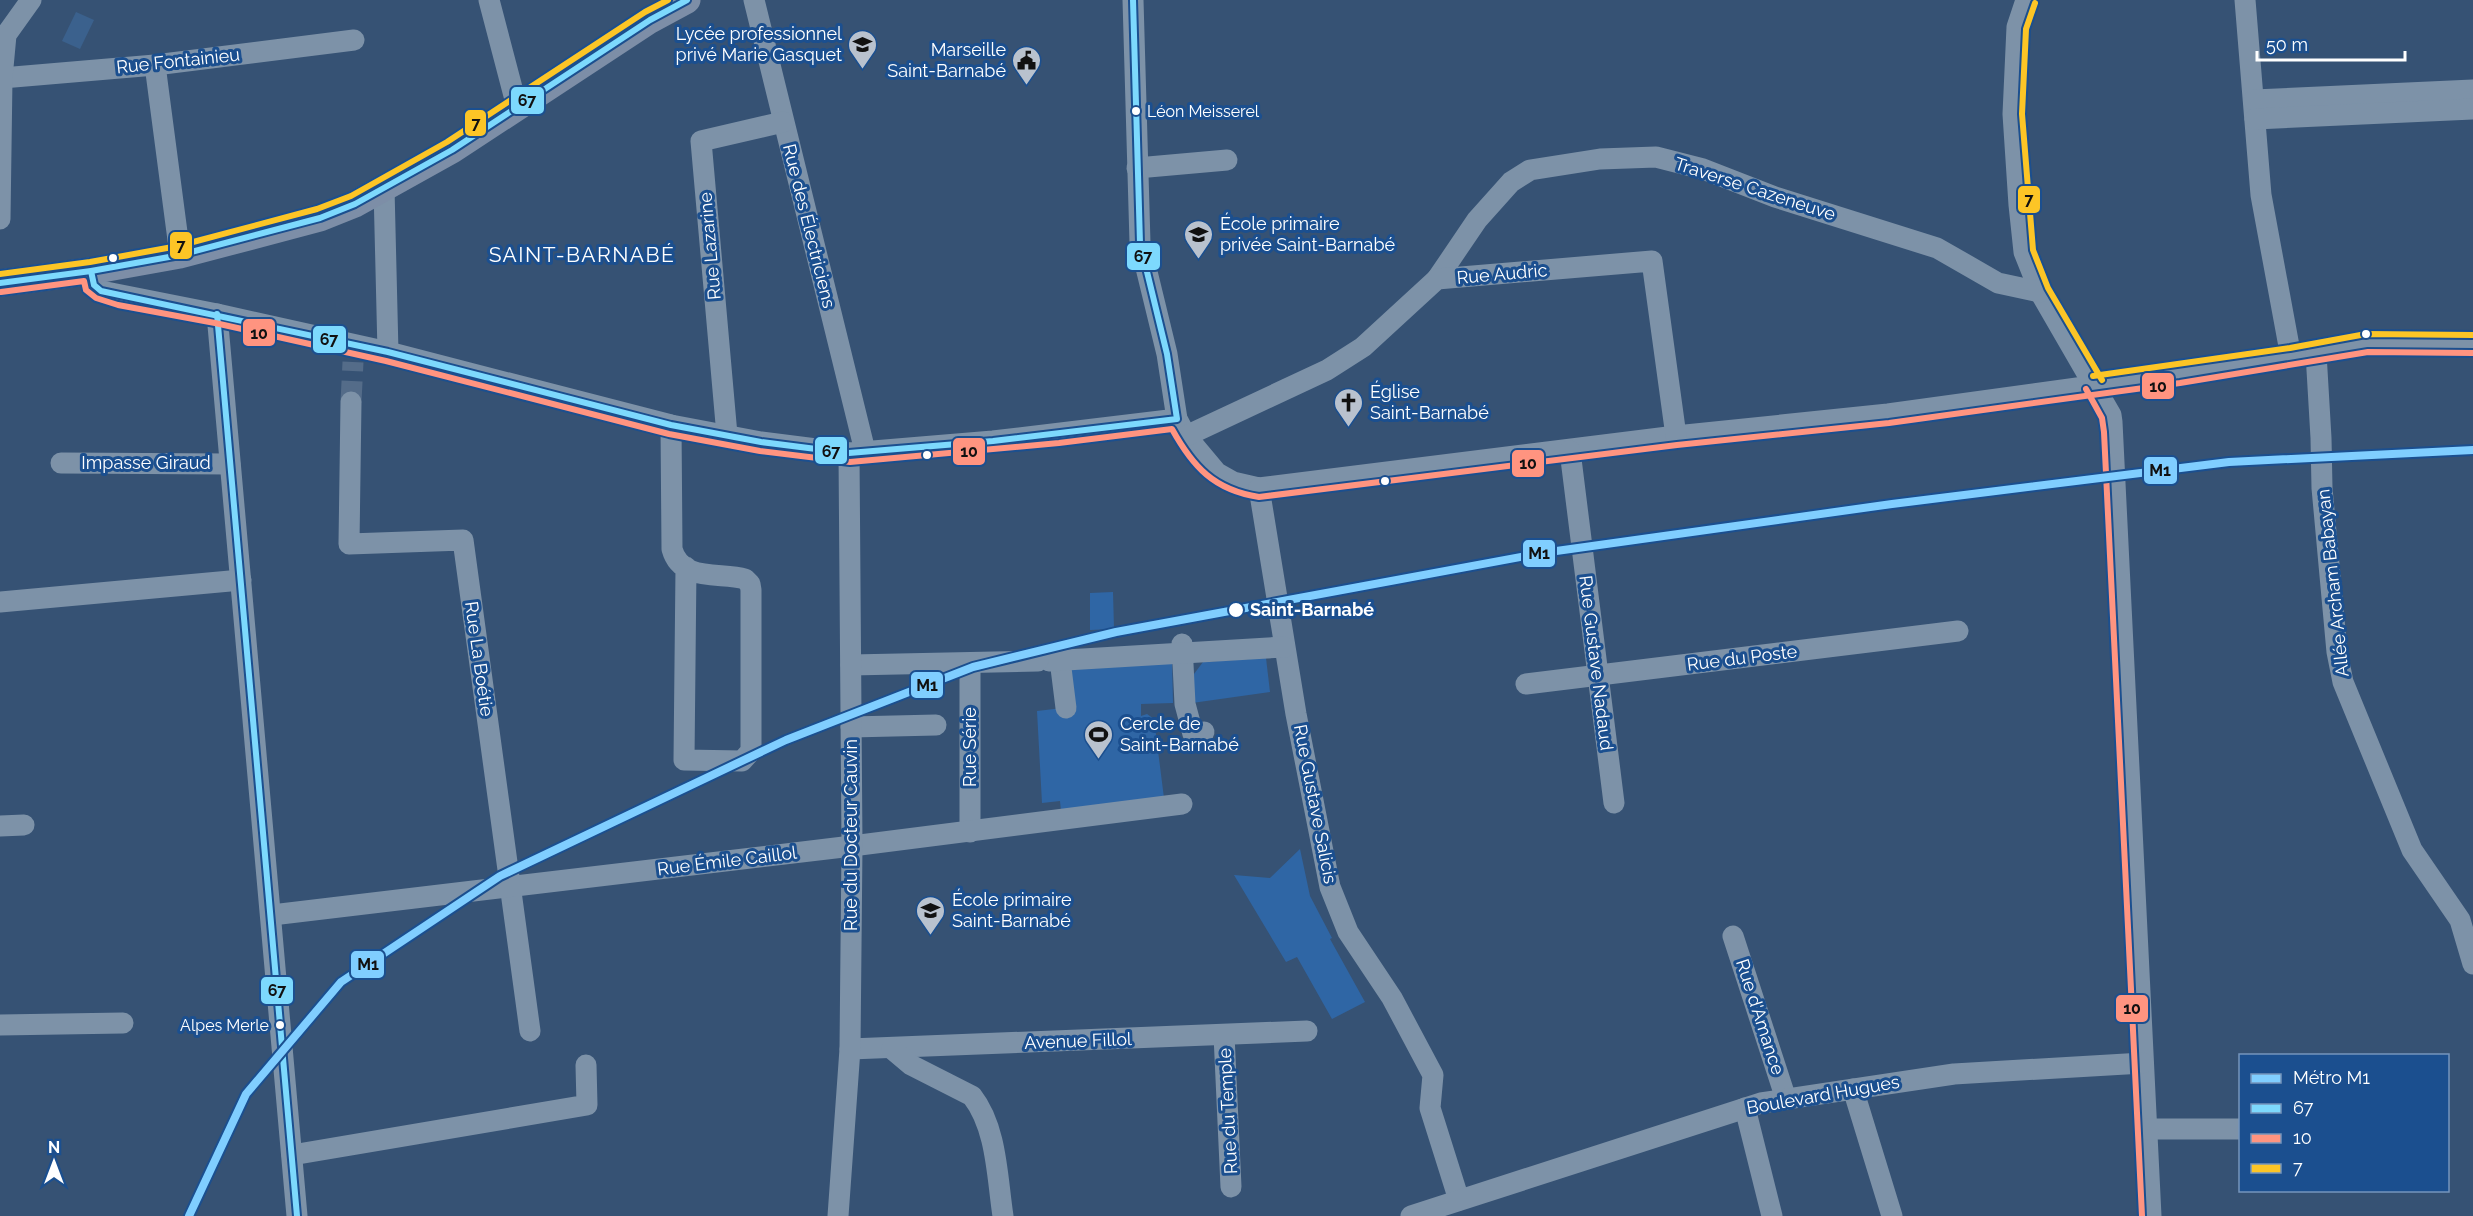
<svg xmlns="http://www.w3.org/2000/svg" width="2473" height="1216" font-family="Raleway,sans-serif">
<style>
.green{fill:#2f66a5}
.water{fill:#3b618d}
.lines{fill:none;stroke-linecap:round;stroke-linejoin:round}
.minor-tunnel{stroke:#546c89;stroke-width:21;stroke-dasharray:21 10;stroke-linecap:butt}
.minor{stroke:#7d92a8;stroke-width:21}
.major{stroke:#7d8ea7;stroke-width:27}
.bus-1-casing{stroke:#1b4f8f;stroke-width:10}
.bus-2-casing{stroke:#1b4f8f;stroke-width:10}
.bus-3-casing{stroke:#1b4f8f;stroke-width:10}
.bus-1{stroke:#7dd9fd;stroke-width:6}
.bus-2{stroke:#ff9480;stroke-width:6}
.bus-3{stroke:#fcc526;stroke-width:6}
.metro-1-casing{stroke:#1b4f8f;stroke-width:12}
.metro-1{stroke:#80ceff;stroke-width:8}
.bus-dot{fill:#fff;stroke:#1b4f8f;stroke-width:2}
.labels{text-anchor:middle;stroke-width:6;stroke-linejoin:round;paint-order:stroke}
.bus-label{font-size:16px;fill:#fff;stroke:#1b4f8f;text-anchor:start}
.poi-label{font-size:18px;fill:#fff;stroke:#1b4f8f;text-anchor:start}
.street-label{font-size:18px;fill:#fff;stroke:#1b4f8f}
.stop-label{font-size:18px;font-weight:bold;fill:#fff;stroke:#1b4f8f;text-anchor:start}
.quarter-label{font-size:21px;letter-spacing:1.5px;fill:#fff;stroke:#1b4f8f}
.line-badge{stroke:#1b4f8f;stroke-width:2}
.pale-badge-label{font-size:16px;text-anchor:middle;font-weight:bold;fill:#111}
</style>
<rect width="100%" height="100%" fill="#365274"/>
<g class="green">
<polygon points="1113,592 1114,629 1090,630 1090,593"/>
<polygon points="1266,658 1270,692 1192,703 1191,678 1203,662"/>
<polygon points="1172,661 1173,703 1141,704 1141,716 1147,714 1154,719 1164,798 1061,811 1060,801 1042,803 1037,711 1071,707 1070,666"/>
<polygon points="1300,849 1310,896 1332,938 1330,939 1365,1002 1332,1019 1297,957 1286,962 1234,875 1270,878"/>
</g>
<polygon class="water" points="76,12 94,20 80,49 62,41"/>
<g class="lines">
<polyline class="minor-tunnel" points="351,402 353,362"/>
<g class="minor">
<polyline points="489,0 517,107"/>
<polyline points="754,0 865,451"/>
<polyline points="1133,0 1140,243 1167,354 1177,419 1186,436 1217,473 1233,482 1259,488 1676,436 1888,414 2179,374 2367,343 2407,342 2473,344"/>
<polyline points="2026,0 2017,27 2013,114 2019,205 2024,252 2040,292 2111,415 2112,422 2151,1216"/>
<polyline points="2245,0 2261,195 2291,357"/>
<polyline points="155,65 180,255"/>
<polyline points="2,78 155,65 354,40"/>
<polyline points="2254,100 2473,90"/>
<polyline points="2255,119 2473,109"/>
<polyline points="1137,168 1227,160"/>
<polyline points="384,188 388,352"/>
<polyline points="0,219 2,78 6,35 31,0"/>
<polyline points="91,271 94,285 101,291 217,314 388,352 671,425 761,442 832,451 849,453 993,441 1177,419"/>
<polyline points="1437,279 1477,220 1511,182 1530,170 1600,159 1656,157 1703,169 1775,197 1937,248 1998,283 2040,292"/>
<polyline points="217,314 297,1216"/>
<polyline points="2316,353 2321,438 2322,488 2337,652 2343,682 2412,850 2460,920 2473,964"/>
<polyline points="351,402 349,544 463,540 530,1031"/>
<path d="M671,425L672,549C681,582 720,572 745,579L750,584L751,590V751L742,761L684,760L686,567"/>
<polyline points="727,435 701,141 783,122"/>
<polyline points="1186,436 1327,370 1363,347 1437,279 1652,261 1676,436"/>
<polyline points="1570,451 1614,803"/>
<polyline points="61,463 230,464"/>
<polyline points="1259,488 1296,714 1330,887 1348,932 1392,998 1433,1075 1430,1108 1459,1200"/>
<polyline points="0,602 241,580"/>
<polyline points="1182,644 1185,704 1193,734 1204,732"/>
<polyline points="1060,660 1066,708"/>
<polyline points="1049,661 1284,647"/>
<polyline points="970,663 970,832"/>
<polyline points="851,665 1038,661"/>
<polyline points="1526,684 1958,631"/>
<polyline points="851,727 936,725"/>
<polyline points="0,826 24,825"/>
<polyline points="272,915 852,846 1182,804"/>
<polyline points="1733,936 1786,1099"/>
<polyline points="0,1025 123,1023"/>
<polyline points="1224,1035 1231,1187"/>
<polyline points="850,1049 1307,1031"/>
<path d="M892,1049L911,1065L972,1096C997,1128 997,1177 1003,1216"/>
<polyline points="1853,1089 1892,1216"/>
<polyline points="1745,1108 1772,1216"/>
<polyline points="2147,1129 2240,1129"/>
<polyline points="292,1155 587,1105 586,1065"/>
<polyline points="838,1216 850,1049 852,846 849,453"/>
<polyline points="1411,1216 1761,1103 1954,1074 2143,1063"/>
</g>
<polyline class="major" points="0,283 91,271 180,255 320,218 355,204 452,150 650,20 687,0"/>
<defs>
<g id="bus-1">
<polyline points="91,271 94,285 101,291 388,352 671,425 761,442 832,451 849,453 993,441 1177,419 1167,354 1140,243 1133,0"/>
<polyline points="0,283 91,271 180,255 320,218 355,204 452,150 650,20 687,0"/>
<polyline points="217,314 297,1216"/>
</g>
<g id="bus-2">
<path d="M1,292L84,281L86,290L96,298L118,305L215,323L386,361L669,434L760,451L850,462L1059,443L1172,429C1193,467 1214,490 1259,497L1677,445L1889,423L2180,383L2368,352L2473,353"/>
<polyline points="2086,389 2102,418 2104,432 2142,1216"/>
</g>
<g id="bus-3">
<polyline points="2035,3 2026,29 2022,114 2033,250 2048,288 2102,380"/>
<polyline points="0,274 90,262 178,246 317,209 351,196 447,142 645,12 668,0"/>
<polyline points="2093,376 2290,348 2366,334 2473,335"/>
</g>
</defs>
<use href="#bus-1" class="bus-1-casing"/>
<use href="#bus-2" class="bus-2-casing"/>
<use href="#bus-3" class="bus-3-casing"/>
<use href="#bus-1" class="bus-1"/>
<use href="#bus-2" class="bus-2"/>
<use href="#bus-3" class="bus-3"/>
<defs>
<polyline id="metro-1" points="189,1216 246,1094 341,982 500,876 786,740 973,667 1116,632 1542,553 1892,504 2229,462 2473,450"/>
</defs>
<use href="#metro-1" class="metro-1-casing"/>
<use href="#metro-1" class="metro-1"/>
</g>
<defs>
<symbol id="school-pin" viewBox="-11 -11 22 30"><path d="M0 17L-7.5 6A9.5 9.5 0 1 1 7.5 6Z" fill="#b9c2ce" stroke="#1b4f8f"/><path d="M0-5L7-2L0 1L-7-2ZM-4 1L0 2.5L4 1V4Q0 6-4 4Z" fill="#111"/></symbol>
<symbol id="civic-pin" viewBox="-11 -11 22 30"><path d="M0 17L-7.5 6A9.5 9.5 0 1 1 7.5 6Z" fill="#b9c2ce" stroke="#1b4f8f"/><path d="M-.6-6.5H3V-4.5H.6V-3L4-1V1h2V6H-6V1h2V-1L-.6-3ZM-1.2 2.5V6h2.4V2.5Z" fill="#111"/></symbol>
<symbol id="church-pin" viewBox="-11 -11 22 30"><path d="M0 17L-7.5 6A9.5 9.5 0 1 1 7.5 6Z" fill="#b9c2ce" stroke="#1b4f8f"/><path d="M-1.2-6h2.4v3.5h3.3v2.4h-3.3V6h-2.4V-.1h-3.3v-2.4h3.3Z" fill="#111"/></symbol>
<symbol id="stadium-pin" viewBox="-11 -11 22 30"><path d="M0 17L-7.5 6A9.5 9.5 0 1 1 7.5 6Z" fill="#b9c2ce" stroke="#1b4f8f"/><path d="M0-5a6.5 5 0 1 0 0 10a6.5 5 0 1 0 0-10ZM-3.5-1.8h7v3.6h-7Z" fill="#111"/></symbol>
</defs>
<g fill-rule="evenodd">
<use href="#school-pin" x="846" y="28" width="33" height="45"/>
<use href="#civic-pin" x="1010" y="44" width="33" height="45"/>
<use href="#school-pin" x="1182" y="218" width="33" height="45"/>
<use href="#church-pin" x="1332" y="386" width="33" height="45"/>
<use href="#stadium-pin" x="1082" y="718" width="33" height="45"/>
<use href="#school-pin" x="914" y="894" width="33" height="45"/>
</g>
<g class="bus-dot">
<circle cx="1136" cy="111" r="5"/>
<circle cx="113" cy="258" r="5"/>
<circle cx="2366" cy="334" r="5"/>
<circle cx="927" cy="455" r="5"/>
<circle cx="1385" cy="481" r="5"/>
<circle cx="1236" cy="610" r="8"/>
<circle cx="280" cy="1025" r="5"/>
</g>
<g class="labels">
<g class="bus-label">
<text x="1147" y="117">Léon Meisserel</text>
<text x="269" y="1031" text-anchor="end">Alpes Merle</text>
</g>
<g class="poi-label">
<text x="842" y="40" text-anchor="end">Lycée professionnel<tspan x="842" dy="21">privé Marie Gasquet</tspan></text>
<text x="1006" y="56" text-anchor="end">Marseille<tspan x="1006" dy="21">Saint-Barnabé</tspan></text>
<text x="1220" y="230">École primaire<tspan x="1220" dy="21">privée Saint-Barnabé</tspan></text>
<text x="1370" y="398">Église<tspan x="1370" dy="21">Saint-Barnabé</tspan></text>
<text x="1120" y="730">Cercle de<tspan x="1120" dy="21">Saint-Barnabé</tspan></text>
<text x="952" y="906">École primaire<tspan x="952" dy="21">Saint-Barnabé</tspan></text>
</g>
<g class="street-label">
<text transform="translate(178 61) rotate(-6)" y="6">Rue Fontainieu</text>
<text transform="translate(1755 189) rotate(18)" y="6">Traverse Cazeneuve</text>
<text transform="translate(809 226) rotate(76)" y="6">Rue des Électriciens</text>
<text transform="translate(710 246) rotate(-95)" y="6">Rue Lazarine</text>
<text transform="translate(1502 274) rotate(-5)" y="6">Rue Audric</text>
<text x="146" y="469">Impasse Giraud</text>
<text transform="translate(2333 583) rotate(-96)" y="6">Allée Archam Babayan</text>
<text transform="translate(1742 658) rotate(-7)" y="6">Rue du Poste</text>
<text transform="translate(479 659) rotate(82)" y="6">Rue La Boétie</text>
<text transform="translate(1596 663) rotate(83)" y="6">Rue Gustave Nadaud</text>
<text transform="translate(970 747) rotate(-90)" y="6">Rue Série</text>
<text transform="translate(1315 804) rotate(79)" y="6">Rue Gustave Salicis</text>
<text transform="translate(851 835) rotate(-90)" y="6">Rue du Docteur Cauvin</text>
<text transform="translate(727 861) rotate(-7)" y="6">Rue Émile Caillol</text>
<text transform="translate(1760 1017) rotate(72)" y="6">Rue d'Amance</text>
<text transform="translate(1078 1041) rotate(-2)" y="6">Avenue Fillol</text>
<text transform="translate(1823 1095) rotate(-10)" y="6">Boulevard Hugues</text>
<text transform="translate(1228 1111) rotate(-93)" y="6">Rue du Temple</text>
</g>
<g class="stop-label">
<text x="1250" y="616">Saint-Barnabé</text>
</g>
<g class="quarter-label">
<text x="582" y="262">SAINT-BARNABÉ</text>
</g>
</g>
<g class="line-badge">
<rect x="510" y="86" width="35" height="29" rx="6" fill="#7dd9fd"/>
<rect x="464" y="109" width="23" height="28" rx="6" fill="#fcc526"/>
<rect x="2017" y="185" width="24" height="29" rx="6" fill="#fcc526"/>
<rect x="169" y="231" width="24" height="29" rx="6" fill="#fcc526"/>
<rect x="1126" y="242" width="35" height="29" rx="6" fill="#7dd9fd"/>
<rect x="242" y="318" width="34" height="29" rx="6" fill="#ff9480"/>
<rect x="312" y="325" width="35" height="29" rx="6" fill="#7dd9fd"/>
<rect x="2141" y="372" width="34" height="28" rx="6" fill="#ff9480"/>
<rect x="814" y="436" width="34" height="29" rx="6" fill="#7dd9fd"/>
<rect x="952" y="437" width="34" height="29" rx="6" fill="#ff9480"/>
<rect x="1511" y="449" width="34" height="29" rx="6" fill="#ff9480"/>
<rect x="2143" y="456" width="35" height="29" rx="6" fill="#80ceff"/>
<rect x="1522" y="539" width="34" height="29" rx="6" fill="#80ceff"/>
<rect x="910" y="671" width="34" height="28" rx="6" fill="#80ceff"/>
<rect x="350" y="950" width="35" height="29" rx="6" fill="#80ceff"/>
<rect x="260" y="976" width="34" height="29" rx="6" fill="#7dd9fd"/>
<rect x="2115" y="994" width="34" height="29" rx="6" fill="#ff9480"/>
</g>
<g class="pale-badge-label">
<text x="527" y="106">67</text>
<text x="476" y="129">7</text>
<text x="2029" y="205">7</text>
<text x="181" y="251">7</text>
<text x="1143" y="262">67</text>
<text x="259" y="339">10</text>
<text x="329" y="345">67</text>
<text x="2158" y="392">10</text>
<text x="831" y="457">67</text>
<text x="969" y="457">10</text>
<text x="1528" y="469">10</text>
<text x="2160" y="476">M1</text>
<text x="1539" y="559">M1</text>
<text x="927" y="691">M1</text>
<text x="368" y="970">M1</text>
<text x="277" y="996">67</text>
<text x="2132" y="1014">10</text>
</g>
<rect x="2239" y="1054" width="210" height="138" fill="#1b4f8f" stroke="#7695bc" stroke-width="1.5"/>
<rect x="2251" y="1074" width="30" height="9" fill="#80ceff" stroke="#7695bc" stroke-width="1.5"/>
<text x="2293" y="1084" font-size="18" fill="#ffffff">Métro M1</text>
<rect x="2251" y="1104" width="30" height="9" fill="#7dd9fd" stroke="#7695bc" stroke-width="1.5"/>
<text x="2293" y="1114" font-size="18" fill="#ffffff">67</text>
<rect x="2251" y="1134" width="30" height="9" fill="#ff9480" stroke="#7695bc" stroke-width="1.5"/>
<text x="2293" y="1144" font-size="18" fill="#ffffff">10</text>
<rect x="2251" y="1164" width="30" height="9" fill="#fcc526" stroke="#7695bc" stroke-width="1.5"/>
<text x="2293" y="1174" font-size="18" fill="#ffffff">7</text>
<g transform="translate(54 1162)" stroke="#1b4f8f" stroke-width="4.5" paint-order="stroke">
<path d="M0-4.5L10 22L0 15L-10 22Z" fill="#ffffff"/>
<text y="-9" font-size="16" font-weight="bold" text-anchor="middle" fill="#ffffff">N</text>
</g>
<path d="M2257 51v9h148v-9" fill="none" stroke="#ffffff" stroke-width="3"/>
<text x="2266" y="51" font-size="18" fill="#ffffff" stroke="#1b4f8f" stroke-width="4.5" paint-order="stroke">50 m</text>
</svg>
